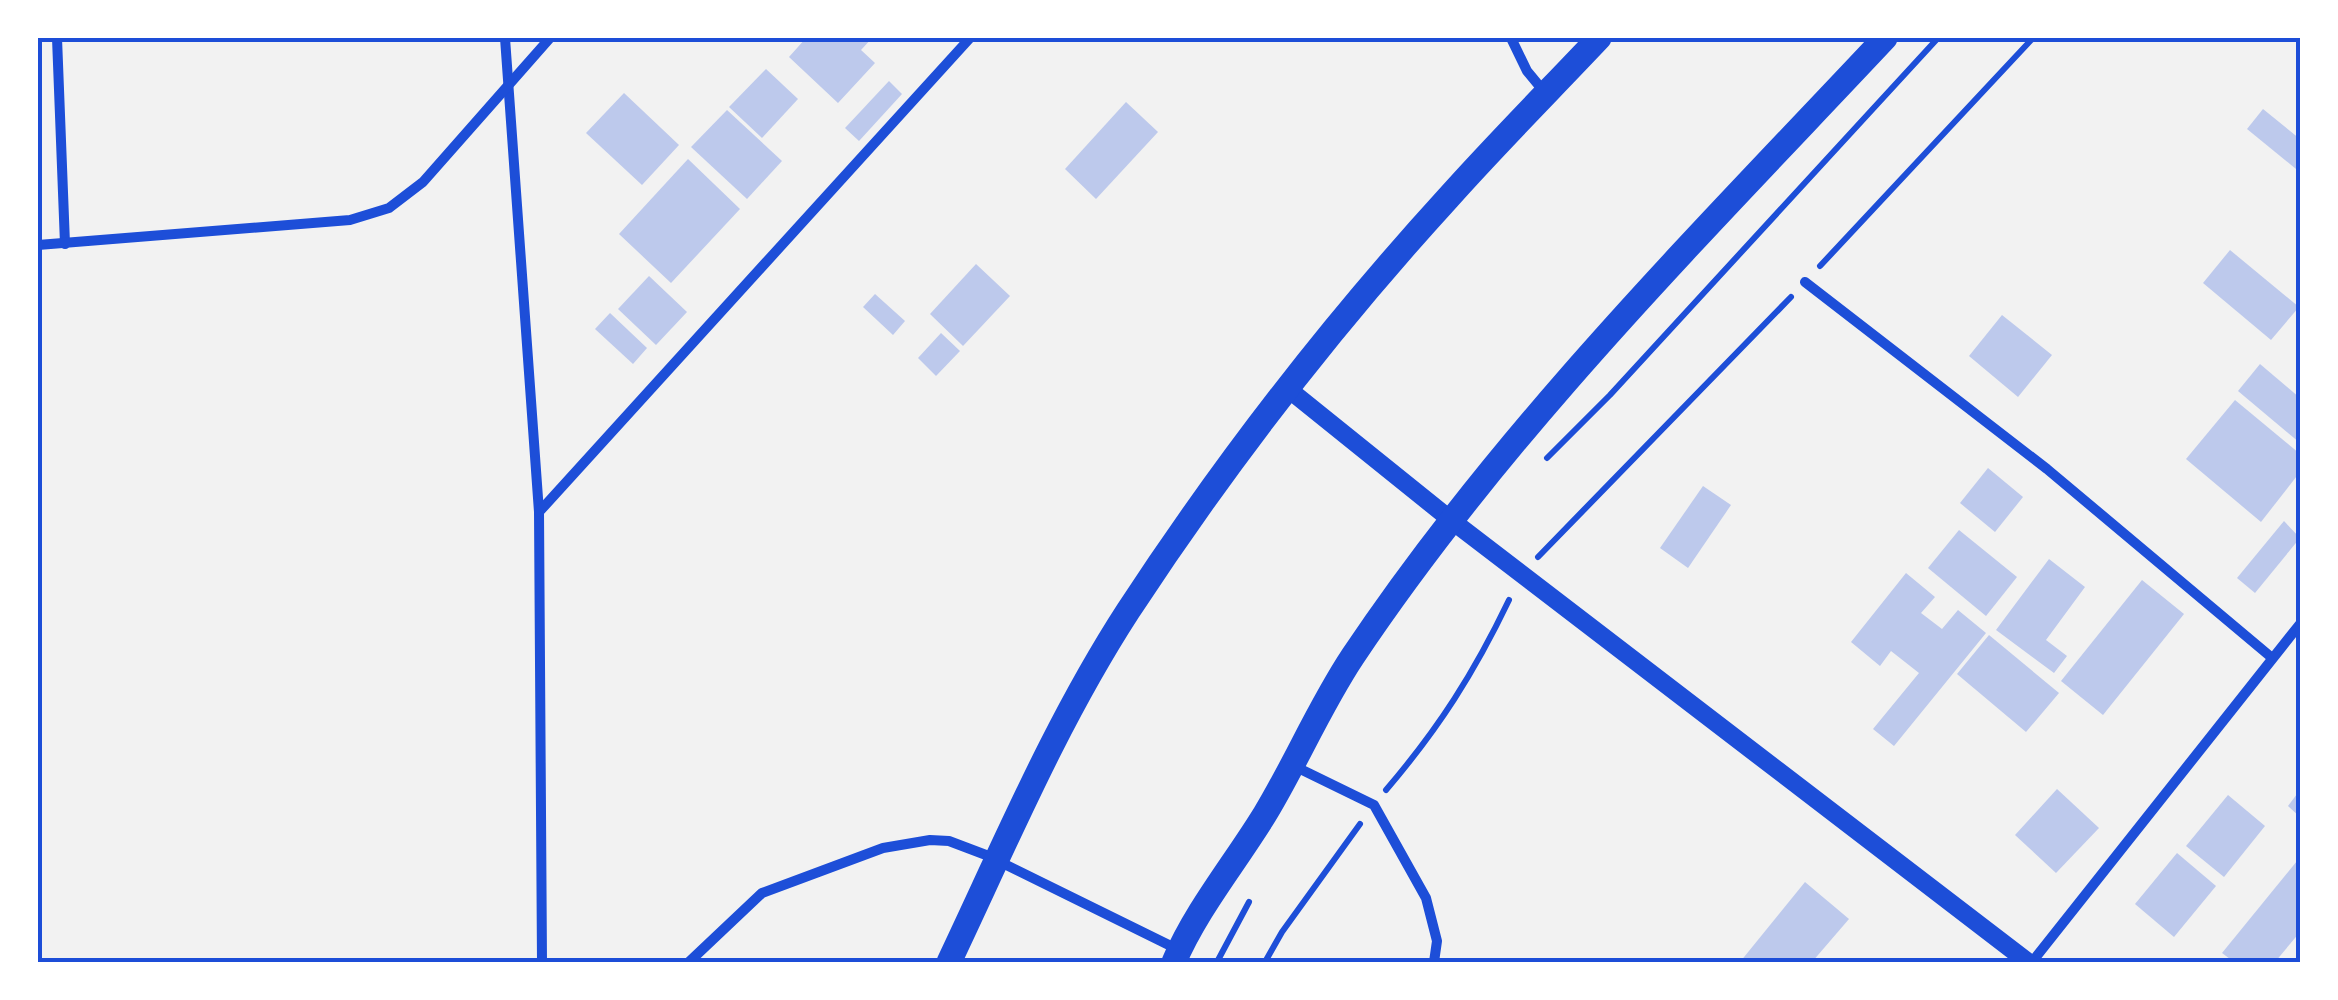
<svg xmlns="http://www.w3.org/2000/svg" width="2338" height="1000" font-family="Manrope,sans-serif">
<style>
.building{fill:#bdc9ec}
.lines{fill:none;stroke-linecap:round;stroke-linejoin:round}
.path{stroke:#1d4ed8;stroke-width:6}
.minor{stroke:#1d4ed8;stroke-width:10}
.tertiary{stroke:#1d4ed8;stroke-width:18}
.primary{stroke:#1d4ed8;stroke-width:25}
.neatline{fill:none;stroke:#1d4ed8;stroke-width:4}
</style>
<rect width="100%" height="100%" fill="#f2f2f2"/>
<g class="building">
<polygon points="806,38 872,38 861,50 875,63 838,103 789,57"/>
<polygon points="766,69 798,99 762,138 729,107"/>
<polygon points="889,81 902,94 859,141 845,128"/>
<polygon points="624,93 679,145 642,185 586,133"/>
<polygon points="1126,102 1158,132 1096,199 1065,169"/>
<polygon points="2263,109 2300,139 2300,163 2296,169 2247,129"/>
<polygon points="727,110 782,161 747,199 691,147"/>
<polygon points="688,159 740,209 671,283 619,234"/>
<polygon points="2230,250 2299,307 2271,340 2203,283"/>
<polygon points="976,264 1010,296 963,346 930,314"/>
<polygon points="649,276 687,312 656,345 618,309"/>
<polygon points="875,294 905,321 893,335 863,307"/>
<polygon points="610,313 647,348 633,364 595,329"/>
<polygon points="2002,315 2052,355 2018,397 1969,356"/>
<polygon points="941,333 960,351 936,376 918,358"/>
<polygon points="2260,364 2300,398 2300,443 2238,391"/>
<polygon points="2235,400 2300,454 2300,472 2261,522 2186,459"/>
<polygon points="1988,468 2023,497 1995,532 1960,503"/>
<polygon points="1703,486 1731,505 1688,568 1660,548"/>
<polygon points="2284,521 2300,538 2255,593 2237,578"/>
<polygon points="1959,530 2017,577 1986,616 1928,568"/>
<polygon points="2049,559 2085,587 2046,640 2067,656 2054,673 1996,630"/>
<polygon points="1906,573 1935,597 1921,613 1942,629 1958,610 1986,633 1894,746 1873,729 1919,673 1891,651 1880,666 1851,642"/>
<polygon points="2142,580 2184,614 2103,715 2061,681"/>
<polygon points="1989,635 2059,693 2026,732 1957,674"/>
<polygon points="2057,789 2099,828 2056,873 2015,835"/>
<polygon points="2300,790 2300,817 2288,806"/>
<polygon points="2228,795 2265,826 2224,877 2186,846"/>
<polygon points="2177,853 2216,886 2174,937 2135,904"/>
<polygon points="2297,861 2300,864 2300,932 2275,962 2234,962 2222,953"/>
<polygon points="1805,882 1849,919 1812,962 1740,962"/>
</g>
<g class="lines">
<g class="path">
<polyline points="1820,266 2033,38"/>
<polyline points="1547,458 1610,395 1938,38"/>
<polyline points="1538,557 1791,297"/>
<path d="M1386,790C1439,728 1474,673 1509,600"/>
<polyline points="1217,962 1249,902"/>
<polyline points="1265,962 1282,932 1360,824"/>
</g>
<g class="minor">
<polyline points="57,38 65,244"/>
<polyline points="505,38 539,512 542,962"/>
<polyline points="1511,38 1527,71 1546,94"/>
<polyline points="38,245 350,220 389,208 423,182 550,38"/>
<polyline points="1805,282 2047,469 2271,657"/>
<polyline points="539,512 970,38"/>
<polyline points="1292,765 1374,805 1426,898 1437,941 1434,962"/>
<polyline points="689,962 762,893 883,848 930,840 949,841 986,855 1177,949"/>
<polyline points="2032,962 2300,624"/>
</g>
<polyline class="tertiary" points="1287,388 1451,520 2028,962"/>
<g class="primary">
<path d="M949,962C1005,844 1056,722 1128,611C1223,466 1331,326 1448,198C1497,143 1549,91 1599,38"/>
<path d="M1174,962C1196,910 1235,863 1265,814C1296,763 1319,707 1353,656C1505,429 1699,236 1885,38"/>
</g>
</g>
<rect width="2338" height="1000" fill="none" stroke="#ffffff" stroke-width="80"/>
<rect x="40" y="40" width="2258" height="920" class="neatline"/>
</svg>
